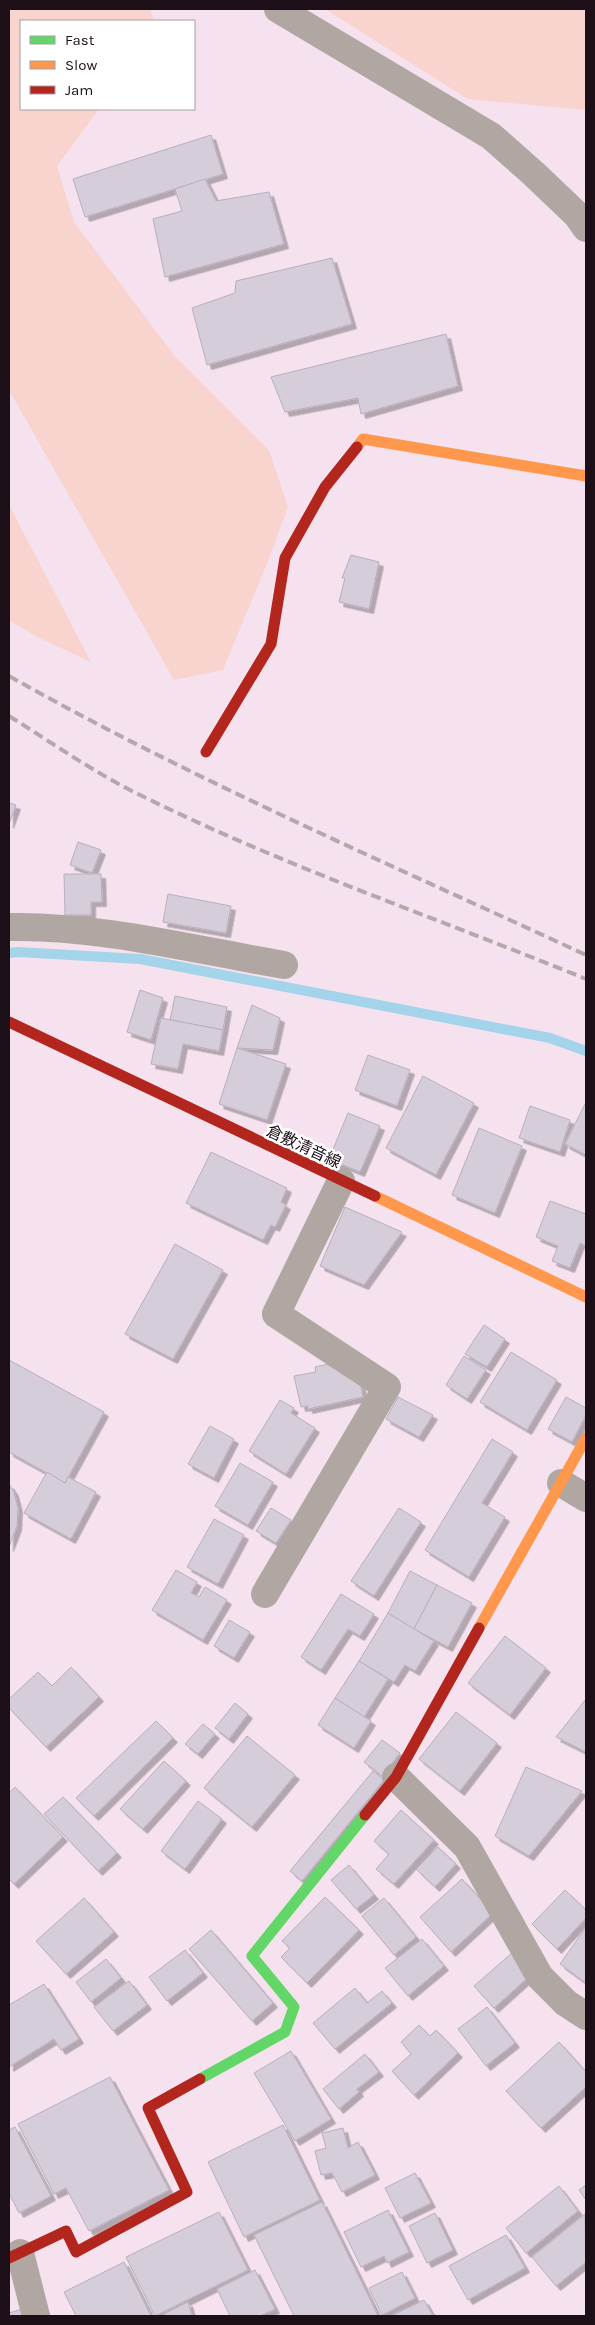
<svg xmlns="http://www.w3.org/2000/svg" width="595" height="2325" font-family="Karla,'Noto Sans JP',sans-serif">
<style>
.green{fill:#f9d3cd}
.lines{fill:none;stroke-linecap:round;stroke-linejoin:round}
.stream{stroke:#a4d4e9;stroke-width:10}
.building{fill:#d5cdda;stroke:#b7afbc;filter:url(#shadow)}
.street{stroke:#b1a7a2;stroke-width:28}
.fast{stroke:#63d668;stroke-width:11}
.slow{stroke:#ff974d;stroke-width:11}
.jam{stroke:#b3261e;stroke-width:11}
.rail{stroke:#b4a8aa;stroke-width:4;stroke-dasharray:10 5;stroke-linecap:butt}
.labels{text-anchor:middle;stroke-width:5;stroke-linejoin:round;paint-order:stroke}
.street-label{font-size:16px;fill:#1d0f18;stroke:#fff}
</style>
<defs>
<filter id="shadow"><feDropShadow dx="4.5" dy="4.5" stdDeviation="0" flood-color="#0004"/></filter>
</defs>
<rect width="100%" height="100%" fill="#f5e2ee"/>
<g class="green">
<polygon points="9,9 150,9 154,21 21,21 21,109 99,109 57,166 74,222 173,354 269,450 288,507 268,561 223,670 174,680 9,390"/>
<polygon points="325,9 586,9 586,110 468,99"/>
<polygon points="9,505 91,662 37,637 9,620"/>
</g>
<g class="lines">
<polyline class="stream" points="9,953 18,952 140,959 550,1038 586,1051"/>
</g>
<g class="building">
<polygon points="211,135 223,174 85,217 73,179"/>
<polygon points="205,179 216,201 269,192 284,244 165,277 153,219 182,211 175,189"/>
<polygon points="332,258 352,324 207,365 192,308 235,293 236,281"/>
<polygon points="446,334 458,386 361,414 358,398 285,412 271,377"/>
<polygon points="351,555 379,562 369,609 339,602 345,578 342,578"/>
<polygon points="9,803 16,805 9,824"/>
<polygon points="78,842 101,850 92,873 70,865"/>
<polygon points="64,874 101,874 102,902 91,902 91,915 65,915"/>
<polygon points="168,894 231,906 226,933 163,922"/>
<polygon points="140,990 163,998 151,1040 127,1032"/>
<polygon points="175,996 227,1007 223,1030 170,1020"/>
<polygon points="252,1005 280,1018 273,1050 237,1048"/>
<polygon points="161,1018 223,1030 219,1051 183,1044 178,1069 151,1064"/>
<polygon points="237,1048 286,1064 267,1120 219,1104"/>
<polygon points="368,1055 410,1070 397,1106 355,1090"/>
<polygon points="423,1076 474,1103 436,1175 386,1148"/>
<polygon points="586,1102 586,1155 565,1144"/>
<polygon points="530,1106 570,1120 560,1152 519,1138"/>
<polygon points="348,1113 380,1126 360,1172 329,1159"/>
<polygon points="479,1128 522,1146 495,1213 452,1195"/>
<polygon points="211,1152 287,1188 281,1202 286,1205 275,1227 271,1225 263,1240 186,1203"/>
<polygon points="550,1201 586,1214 586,1246 580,1243 570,1268 552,1261 558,1246 536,1237"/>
<polygon points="345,1207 402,1232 364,1285 320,1266"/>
<polygon points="175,1244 223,1270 173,1359 125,1334"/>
<polygon points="484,1325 505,1339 487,1367 465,1354"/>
<polygon points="511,1352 557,1380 527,1430 480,1402"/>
<polygon points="464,1356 486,1370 467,1399 446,1385"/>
<polygon points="9,1360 104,1412 65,1483 9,1452"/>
<polygon points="337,1362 358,1371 363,1397 308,1409 308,1406 301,1407 294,1376 316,1372 315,1367"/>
<polygon points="398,1397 433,1415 419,1437 386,1419"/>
<polygon points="566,1397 586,1408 586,1415 572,1442 548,1429"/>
<polygon points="280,1400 294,1408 291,1413 315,1428 286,1474 249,1451"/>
<polygon points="210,1426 234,1439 214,1478 188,1464"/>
<polygon points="492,1439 513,1452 482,1503 505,1517 469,1577 425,1550"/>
<polygon points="240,1463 273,1482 248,1525 215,1506"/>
<polygon points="47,1472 65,1483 68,1477 96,1492 71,1539 24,1513"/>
<polygon points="9,1484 14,1492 18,1508 17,1526 9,1547"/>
<polygon points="271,1508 291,1520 276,1543 256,1531"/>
<polygon points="399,1508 421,1522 374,1596 351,1581"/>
<polygon points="214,1519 244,1535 218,1584 187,1567"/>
<polygon points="176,1570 197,1582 191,1593 199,1597 205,1587 227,1600 203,1640 152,1610"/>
<polygon points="410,1571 437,1585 414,1629 388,1613"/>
<polygon points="437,1585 472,1603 448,1647 414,1629"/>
<polygon points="341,1594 374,1614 360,1636 348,1629 321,1670 301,1657"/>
<polygon points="388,1613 434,1641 415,1671 405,1665 394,1682 359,1661"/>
<polygon points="229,1620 250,1632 234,1658 214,1646"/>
<polygon points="505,1636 546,1668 510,1715 468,1683"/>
<polygon points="359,1661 388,1679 364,1717 335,1698"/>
<polygon points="71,1667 99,1697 46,1747 9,1708 9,1699 38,1672 52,1686"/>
<polygon points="335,1698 371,1721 354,1748 318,1725"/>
<polygon points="586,1699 586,1752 556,1737"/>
<polygon points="235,1703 248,1714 229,1739 215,1728"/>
<polygon points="456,1712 497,1743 460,1791 419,1759"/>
<polygon points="156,1721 173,1738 94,1816 76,1798"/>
<polygon points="203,1724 215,1734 198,1754 185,1744"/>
<polygon points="247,1736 295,1775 252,1827 204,1788"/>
<polygon points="382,1740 400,1753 382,1776 364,1762"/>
<polygon points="164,1761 186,1781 143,1829 120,1809"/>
<polygon points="526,1767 582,1791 529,1856 495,1836"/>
<polygon points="373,1771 384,1780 302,1881 290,1871"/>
<polygon points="15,1787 63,1837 14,1884 9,1879 9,1793"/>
<polygon points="63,1797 117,1853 98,1871 44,1814"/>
<polygon points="198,1801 222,1819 185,1869 161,1851"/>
<polygon points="401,1810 434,1840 394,1884 376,1869 389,1854 374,1841"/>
<polygon points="438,1847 456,1864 435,1887 416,1869"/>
<polygon points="349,1865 374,1895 356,1909 331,1880"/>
<polygon points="462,1879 493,1913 451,1952 420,1917"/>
<polygon points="565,1890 586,1910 586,1918 557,1949 532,1924"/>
<polygon points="325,1897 359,1930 307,1983 281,1957 290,1948 282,1941"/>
<polygon points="84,1898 114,1932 66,1974 36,1941"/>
<polygon points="384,1898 416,1937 394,1955 362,1916"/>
<polygon points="586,1927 586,1983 560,1964"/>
<polygon points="211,1930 273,2003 252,2021 189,1949"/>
<polygon points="422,1939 444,1966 408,1996 385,1968"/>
<polygon points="185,1950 203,1973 167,2001 149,1977"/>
<polygon points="513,1952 533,1973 494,2008 474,1986"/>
<polygon points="106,1959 121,1978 91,2002 76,1982"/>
<polygon points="129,1981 147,2005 113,2031 94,2007"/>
<polygon points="44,1984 79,2039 61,2050 54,2039 9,2067 9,2005"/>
<polygon points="355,1988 367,2003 382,1991 392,2003 335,2049 313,2023"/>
<polygon points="487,2007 515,2043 486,2066 458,2029"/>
<polygon points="419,2025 430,2036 436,2030 458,2053 414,2095 392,2071 411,2054 401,2042"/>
<polygon points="559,2042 586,2072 586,2087 541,2128 506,2091"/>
<polygon points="291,2051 331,2119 295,2141 254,2073"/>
<polygon points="365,2054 379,2072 357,2089 359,2092 339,2109 323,2089"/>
<polygon points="110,2077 169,2190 89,2231 66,2188 54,2194 18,2124"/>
<polygon points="283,2125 320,2200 244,2237 208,2162"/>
<polygon points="15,2127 51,2196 19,2213 9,2193 9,2130"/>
<polygon points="343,2128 348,2148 358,2142 375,2175 342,2192 332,2173 321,2175 315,2151 326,2148 322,2133"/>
<polygon points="415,2173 431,2203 400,2218 385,2188"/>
<polygon points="586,2185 586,2200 579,2190"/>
<polygon points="559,2186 578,2211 526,2253 506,2228"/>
<polygon points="322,2202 368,2295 378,2316 294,2316 254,2235"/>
<polygon points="388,2210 409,2252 387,2263 384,2256 361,2267 344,2232"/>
<polygon points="219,2212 248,2270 155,2316 126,2257"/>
<polygon points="435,2213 453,2250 427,2263 409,2226"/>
<polygon points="585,2214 586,2262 556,2286 532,2257"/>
<polygon points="506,2235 525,2268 468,2300 449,2266"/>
<polygon points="124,2262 151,2316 76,2316 64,2292"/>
<polygon points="255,2270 275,2309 260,2316 230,2316 217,2289"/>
<polygon points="402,2272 415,2298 382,2315 369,2288"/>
<polygon points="424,2300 433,2316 391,2316"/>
<polygon points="188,2302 192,2316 165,2316 164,2314"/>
<polygon points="22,2309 24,2316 9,2316 9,2313"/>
</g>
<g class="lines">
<g class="street">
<polyline points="278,9 491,136 534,174 577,215 586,228"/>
<path d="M9,927C98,925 196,950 284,965"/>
<polyline points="561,1483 586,1498"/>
<polyline points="265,1594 387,1387 276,1314 341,1181"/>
<polyline points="396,1777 467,1847 540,1977 566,2003 586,2016"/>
<polyline points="20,2253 36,2316"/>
</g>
<polyline class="fast" points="200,2079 285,2032 294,2007 252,1956 365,1815"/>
<g class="slow">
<polyline points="357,447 363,439 586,476"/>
<polyline points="375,1196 586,1297"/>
<polyline points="479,1628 586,1438"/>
</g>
<g class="jam">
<polyline points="206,752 271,644 285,558 325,487 357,447"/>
<polyline points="9,1022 375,1196"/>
<polyline points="365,1815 396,1777 479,1628"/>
<polyline points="9,2258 66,2231 76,2252 187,2192 148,2108 200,2079"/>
</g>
<g class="rail">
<path d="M9,676C195,781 392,865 586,955"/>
<path d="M9,716C51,742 93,772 138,794C283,866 437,918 586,979"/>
</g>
</g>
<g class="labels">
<g class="street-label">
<text transform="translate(304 1146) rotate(25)" y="6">倉敷清音線</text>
</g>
</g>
<rect width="595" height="2325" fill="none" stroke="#1d0f18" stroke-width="20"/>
<rect x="20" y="20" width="175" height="90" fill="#ffffff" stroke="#a59fa3"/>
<rect x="30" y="36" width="25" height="8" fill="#63d668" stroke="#a59fa3"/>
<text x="65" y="45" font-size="15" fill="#1d0f18">Fast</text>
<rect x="30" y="61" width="25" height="8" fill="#ff974d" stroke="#a59fa3"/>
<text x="65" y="70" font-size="15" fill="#1d0f18">Slow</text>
<rect x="30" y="86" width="25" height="8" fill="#b3261e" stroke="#a59fa3"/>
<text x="65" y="95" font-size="15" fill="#1d0f18">Jam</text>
</svg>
